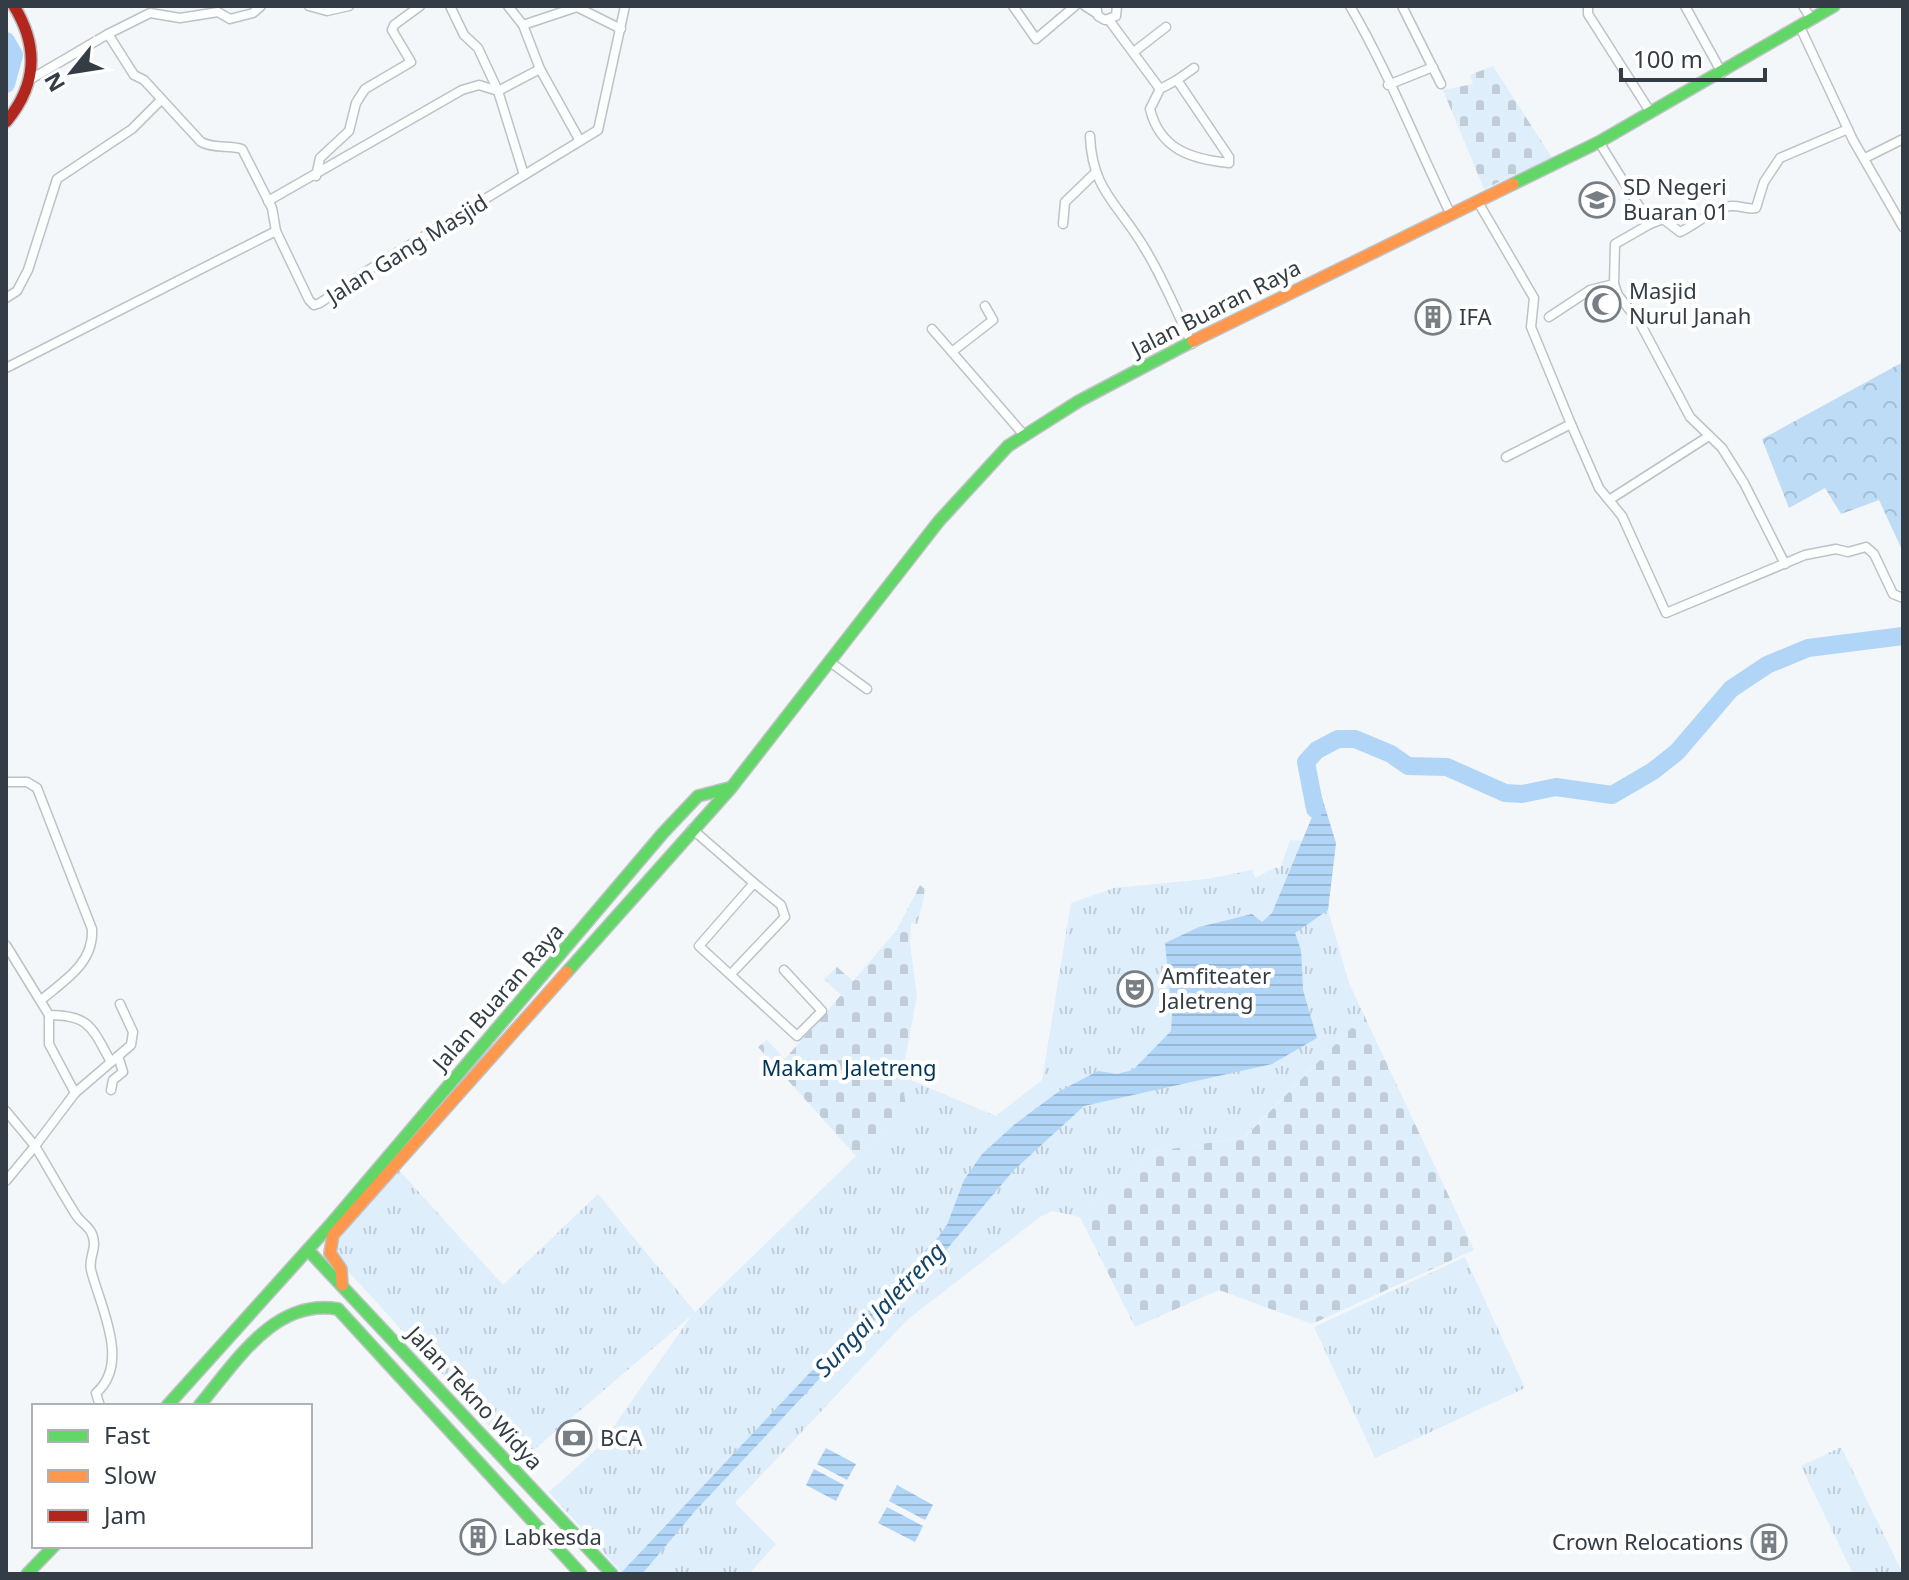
<svg xmlns="http://www.w3.org/2000/svg" width="1909" height="1580" font-family="'Noto Sans',sans-serif">
<style>
.grass{fill:url(#grass-tufts)}
.forest{fill:url(#forest-crowns)}
.cemetery{fill:url(#cemetery-stones)}
.water{fill:url(#water-rules)}
.lines{fill:none;stroke-linecap:round;stroke-linejoin:round}
.river{stroke:#b0d5f6;stroke-width:18}
.street-casing{stroke:#bcc2c6;stroke-width:11}
.fast-casing{stroke:#bcc2c6;stroke-width:14}
.slow-casing{stroke:#bcc2c6;stroke-width:14}
.jam-casing{stroke:#bcc2c6;stroke-width:14}
.street{stroke:#fdfefe;stroke-width:8}
.fast{stroke:#63d668;stroke-width:11}
.slow{stroke:#ff974d;stroke-width:11}
.jam{stroke:#b3261e;stroke-width:11}
.labels{text-anchor:middle;stroke-width:8;stroke-linejoin:round;paint-order:stroke}
.poi-label{font-size:22px;fill:#343d45;stroke:#fff;text-anchor:start}
.street-label{font-size:22px;fill:#343d45;stroke:#fff}
.park-label{font-size:22px;fill:#003659;stroke:#fff}
.water-label{font-size:24px;font-style:italic;fill:#124468;stroke:#fff}
</style>
<defs>
<pattern id="grass-tufts" width="24" height="20" patternUnits="userSpaceOnUse" patternTransform="scale(2)"><rect width="24" height="20" fill="#dfeefb"/><path d="M3 7l-1-3M5 7V3M7 7l1-3M15 17l-1-3M17 17v-4M19 17l1-3" fill="none" stroke="#c0cdd8"/></pattern>
<pattern id="forest-crowns" width="20" height="18" patternUnits="userSpaceOnUse" patternTransform="scale(2)"><rect width="20" height="18" fill="#bedcf6"/><path d="M2 6a3 3 0 1 1 6 0M12 15a3 3 0 1 1 6 0" fill="none" stroke="#a4bed4"/></pattern>
<pattern id="cemetery-stones" width="16" height="16" patternUnits="userSpaceOnUse" patternTransform="scale(2)"><rect width="16" height="16" fill="#dfeefb"/><path d="M2 7V4a2 2 0 0 1 4 0v3zM10 15v-3a2 2 0 0 1 4 0v3z" fill="#c0cdd8"/></pattern>
<pattern id="water-rules" width="6" height="5" patternUnits="userSpaceOnUse" patternTransform="scale(2)"><rect width="6" height="5" fill="#b0d5f6"/><path d="M0 2.5h6" fill="none" stroke="#98b8d4"/></pattern>
</defs>
<rect width="100%" height="100%" fill="#f4f7f9"/>
<g class="grass">
<polygon points="1290,840 1336,843 1328,910 1349,983 1364,1015 1244,1137 1152,1152 1080,1217 1052,1211 1040,1217 907,1320 735,1503 776,1544 749,1574 623,1574 549,1492 600,1446 692,1315 521,1461 338,1260 337,1242 398,1169 503,1285 598,1194 695,1312 856,1156 907,1116 901,1076 996,1116 1042,1080 1071,903 1114,888 1207,879 1252,870 1255,878 1276,867 1280,869"/>
<polygon points="1465,1257 1525,1388 1375,1458 1314,1327"/>
<polygon points="1841,1447 1903,1574 1853,1574 1801,1466"/>
</g>
<polygon class="forest" points="1903,362 1903,552 1879,500 1841,514 1825,488 1789,508 1762,439"/>
<g class="cemetery">
<polygon points="1493,66 1552,158 1484,189 1443,90 1473,84 1470,75"/>
<polygon points="920,885 926,890 917,924 911,923 910,944 917,996 902,1076 907,1116 856,1156 758,1047 767,1040 785,1059 841,995 824,979 837,967 853,981 896,931"/>
<polygon points="1364,1015 1474,1250 1312,1324 1219,1290 1135,1327 1080,1217 1152,1152 1245,1137"/>
</g>
<g class="water">
<polygon points="1306,786 1320,791 1336,843 1328,910 1295,933 1301,950 1303,990 1317,1038 1272,1064 1084,1106 1014,1170 941,1256 935,1256 696,1510 642,1574 620,1574 939,1236 947,1225 964,1180 982,1154 1015,1124 1058,1092 1098,1071 1117,1074 1133,1070 1171,1031 1172,1014 1165,943 1199,927 1252,914 1262,922 1272,913 1312,817"/>
<polygon points="826,1448 856,1464 847,1480 817,1464"/>
<polygon points="814,1469 844,1485 836,1501 806,1485"/>
<polygon points="897,1485 933,1505 925,1520 889,1501"/>
<polygon points="887,1507 923,1526 915,1542 878,1523"/>
</g>
<g class="lines">
<g class="river">
<polyline points="6,41 14,55 6,84"/>
<polyline points="1315,809 1306,762 1317,750 1338,739 1355,739 1391,754 1408,766 1447,767 1505,793 1522,794 1556,787 1612,795 1653,771 1677,752 1731,689 1767,665 1808,648 1903,636"/>
</g>
<defs>
<g id="street">
<path d="M261,6L253,13L230,19L218,12L180,18L150,13L108,34L134,75L144,80L201,142C215,149 227,145 242,149L272,208L276,231"/>
<polyline points="309,6 327,11 349,6"/>
<polyline points="450,6 464,35 478,48 498,91 524,175"/>
<polyline points="508,6 523,25 540,69 580,141"/>
<polyline points="1013,6 1036,39 1075,6"/>
<polyline points="1085,6 1096,13"/>
<polyline points="1096,6 1098,16 1105,20 1116,16 1117,6"/>
<path d="M1350,6C1389,73 1417,145 1451,215"/>
<polyline points="1402,6 1441,84"/>
<polyline points="1588,6 1588,14 1651,113"/>
<polyline points="1685,6 1722,73"/>
<polyline points="1803,6 1812,20"/>
<polyline points="1109,20 1160,89"/>
<polyline points="523,25 577,7 621,29"/>
<polyline points="1800,27 1853,140 1903,227"/>
<polyline points="1135,51 1166,27"/>
<polyline points="31,79 108,34"/>
<path d="M1177,80L1229,157V163C1190,159 1160,149 1150,109L1160,89Z"/>
<polyline points="1177,80 1194,68"/>
<polyline points="1388,85 1433,67"/>
<path d="M1090,136C1092,189 1117,203 1142,244C1162,275 1176,311 1192,344"/>
<polyline points="1599,142 1650,224 1615,244 1614,284 1618,295 1640,323 1690,417 1722,448 1744,483 1785,564"/>
<polyline points="1865,158 1903,139"/>
<polyline points="316,176 320,158 349,131 356,103 365,89 411,62 392,30 394,25 420,6"/>
<polyline points="268,201 462,90 479,85 498,91 540,69"/>
<polyline points="1478,202 1534,298 1531,327 1571,424 1599,488 1622,516 1666,613 1805,555 1836,549 1848,552 1866,547 1874,554 1893,594 1903,598"/>
<polyline points="1063,224 1065,202 1094,174"/>
<path d="M1650,224L1663,219L1680,232C1695,225 1715,207 1731,206C1740,205 1746,210 1756,208L1764,182L1780,158L1848,129"/>
<polyline points="6,298 17,291 28,270 57,179 132,129 161,100"/>
<polyline points="1549,317 1590,290 1614,284"/>
<polyline points="932,329 1024,435"/>
<polyline points="953,351 993,320 985,306"/>
<polyline points="6,368 276,231 309,300 314,305 320,303 367,271 598,130 625,6"/>
<polyline points="1506,457 1571,424"/>
<polyline points="1609,500 1709,436"/>
<polyline points="830,662 867,689"/>
<path d="M6,782H27L37,788L92,929C94,963 65,980 41,1000"/>
<polyline points="692,829 754,883 699,946 797,1036 822,1011 784,970"/>
<path d="M6,945L49,1015C90,1015 92,1028 111,1062"/>
<polyline points="731,974 785,917 781,905 754,883"/>
<polyline points="49,1015 49,1044 75,1093"/>
<polyline points="111,1090 113,1080 123,1072 118,1056"/>
<polyline points="6,1111 35,1146 75,1093 131,1045 133,1032 120,1004"/>
<path d="M6,1181L35,1146C49,1169 62,1193 76,1215C81,1223 89,1226 92,1234C98,1249 88,1257 91,1270C100,1306 131,1363 96,1393L100,1406"/>
</g>
<g id="fast">
<polyline points="1513,184 1599,142 1834,6"/>
<polyline points="567,972 731,788 939,521 1008,446 1079,401 1193,341"/>
<polyline points="308,1250 612,1574"/>
<polyline points="338,1309 581,1574"/>
<polyline points="167,1406 330,1225 663,833 698,796 729,788"/>
<path d="M199,1406C236,1362 274,1298 338,1309"/>
<polyline points="27,1574 54,1546"/>
</g>
<g id="slow">
<polyline points="1193,341 1513,184"/>
<polyline points="342,1285 341,1269 330,1253 333,1235 567,972"/>
</g>
<path id="jam" d="M6,122C37,85 39,47 14,6"/>
</defs>
<use href="#street" class="street-casing"/>
<use href="#fast" class="fast-casing"/>
<use href="#slow" class="slow-casing"/>
<use href="#jam" class="jam-casing"/>
<use href="#street" class="street"/>
<use href="#fast" class="fast"/>
<use href="#slow" class="slow"/>
<use href="#jam" class="jam"/>
</g>
<defs>
<symbol id="school-ring" viewBox="-11 -11 22 22"><circle r="9.5" fill="#fff" stroke="#777e84" stroke-width="1.5"/><path d="M0-5L7-2L0 1L-7-2ZM-4 1L0 2.5L4 1V4Q0 6-4 4Z" fill="#777e84"/></symbol>
<symbol id="mosque-ring" viewBox="-11 -11 22 22"><circle r="9.5" fill="#fff" stroke="#777e84" stroke-width="1.5"/><path d="M3.5-4.9A6 6 0 1 0 3.5 4.9A5 5 0 1 1 3.5-4.9Z" fill="#777e84"/></symbol>
<symbol id="building-ring" viewBox="-11 -11 22 22"><circle r="9.5" fill="#fff" stroke="#777e84" stroke-width="1.5"/><path d="M-4-6H4V6H1V3H-1V6H-4ZM-2.5-4.3h1.7v1.8h-1.7ZM.8-4.3h1.7v1.8H.8ZM-2.5-1h1.7V.8h-1.7ZM.8-1h1.7V.8H.8Z" fill="#777e84"/></symbol>
<symbol id="theatre-ring" viewBox="-11 -11 22 22"><circle r="9.5" fill="#fff" stroke="#777e84" stroke-width="1.5"/><path d="M-5-5.5Q0-4 5-5.5V0Q5 5 0 6Q-5 5-5 0ZM-3.3-2.5H-1v1.5H-3.3ZM1-2.5H3.3v1.5H1ZM-2.8 1Q0 5.5 2.8 1Z" fill="#777e84"/></symbol>
<symbol id="bank-ring" viewBox="-11 -11 22 22"><circle r="9.5" fill="#fff" stroke="#777e84" stroke-width="1.5"/><path d="M-6-4H6V4H-6ZM0-2.3a2.3 2.3 0 1 0 0 4.6a2.3 2.3 0 1 0 0-4.6Z" fill="#777e84"/></symbol>
</defs>
<g fill-rule="evenodd">
<use href="#school-ring" x="1577" y="180" width="40" height="40"/>
<use href="#mosque-ring" x="1583" y="284" width="40" height="40"/>
<use href="#building-ring" x="1413" y="297" width="40" height="40"/>
<use href="#theatre-ring" x="1115" y="969" width="40" height="40"/>
<use href="#bank-ring" x="554" y="1418" width="40" height="40"/>
<use href="#building-ring" x="458" y="1517" width="40" height="40"/>
<use href="#building-ring" x="1749" y="1522" width="40" height="40"/>
</g>
<g class="labels">
<g class="poi-label">
<text x="1623" y="195">SD Negeri<tspan x="1623" dy="25">Buaran 01</tspan></text>
<text x="1629" y="299">Masjid<tspan x="1629" dy="25">Nurul Janah</tspan></text>
<text x="1459" y="325">IFA</text>
<text x="1161" y="984">Amfiteater<tspan x="1161" dy="25">Jaletreng</tspan></text>
<text x="600" y="1446">BCA</text>
<text x="504" y="1545">Labkesda</text>
<text x="1743" y="1550" text-anchor="end">Crown Relocations</text>
</g>
<g class="street-label">
<text transform="translate(407 249) rotate(-32)" y="8">Jalan Gang Masjid</text>
<text transform="translate(1216 308) rotate(-27)" y="8">Jalan Buaran Raya</text>
<text transform="translate(498 997) rotate(-49)" y="8">Jalan Buaran Raya</text>
<text transform="translate(475 1398) rotate(47)" y="8">Jalan Tekno Widya</text>
</g>
<g class="park-label">
<text x="849" y="1076">Makam Jaletreng</text>
</g>
<g class="water-label">
<text transform="translate(880 1310) rotate(-46)" y="8">Sungai Jaletreng</text>
</g>
</g>
<rect width="1909" height="1580" fill="none" stroke="#343d45" stroke-width="16"/>
<rect x="32" y="1404" width="280" height="144" fill="#ffffff" stroke="#aeb1b5" stroke-width="2"/>
<rect x="48" y="1430" width="40" height="12" fill="#63d668" stroke="#aeb1b5" stroke-width="2"/>
<text x="104" y="1444" font-size="24" fill="#343d45">Fast</text>
<rect x="48" y="1470" width="40" height="12" fill="#ff974d" stroke="#aeb1b5" stroke-width="2"/>
<text x="104" y="1484" font-size="24" fill="#343d45">Slow</text>
<rect x="48" y="1510" width="40" height="12" fill="#b3261e" stroke="#aeb1b5" stroke-width="2"/>
<text x="104" y="1524" font-size="24" fill="#343d45">Jam</text>
<g transform="translate(72 72) rotate(240)" stroke="#ffffff" stroke-width="6" paint-order="stroke">
<path d="M0-6L14 30L0 20L-14 30Z" fill="#343d45"/>
<text y="-12" font-size="22" font-weight="bold" text-anchor="middle" fill="#343d45">N</text>
</g>
<path d="M1621 68v12h144v-12" fill="none" stroke="#343d45" stroke-width="4"/>
<text x="1633" y="68" font-size="24" fill="#343d45" stroke="#ffffff" stroke-width="6" paint-order="stroke">100 m</text>
</svg>
